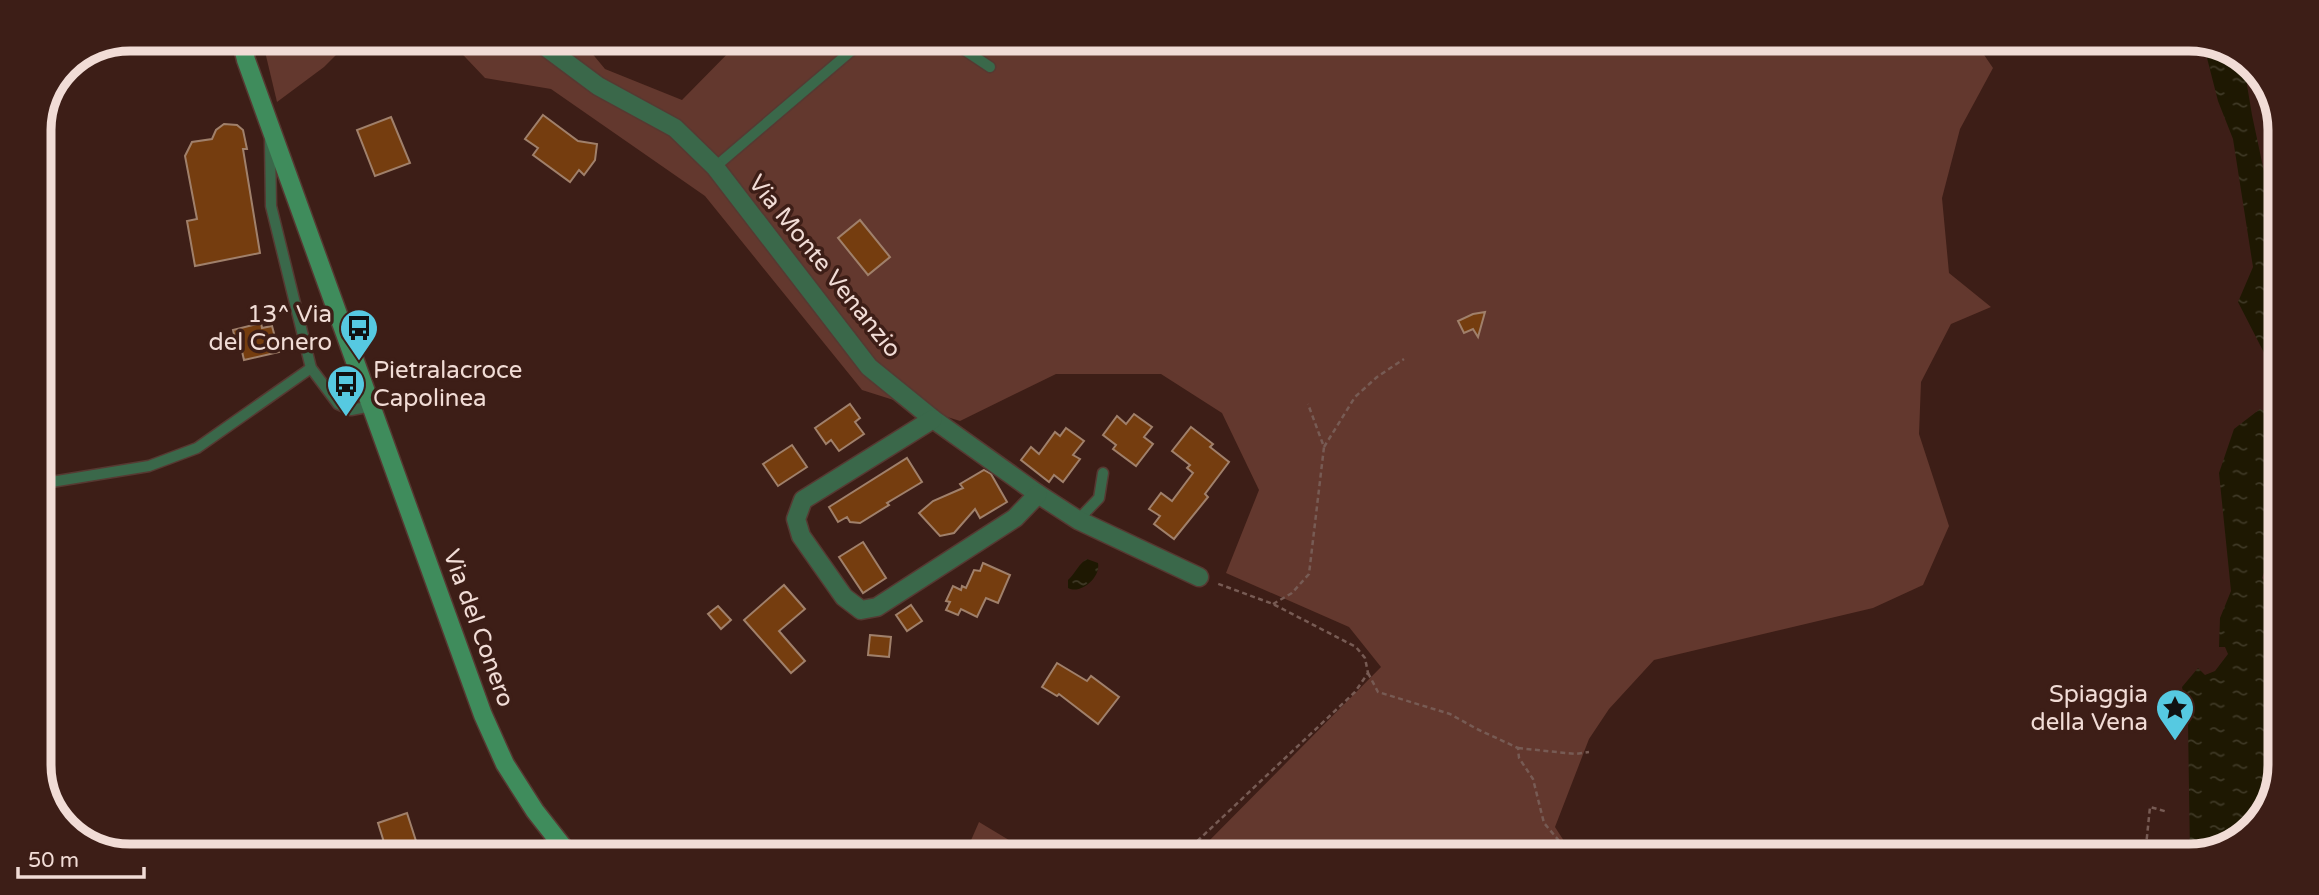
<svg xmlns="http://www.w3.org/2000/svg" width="2319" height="895" font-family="'Varela Round',sans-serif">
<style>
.green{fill:#63382e}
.water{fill:url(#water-ripples)}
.building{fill:#753d0f;stroke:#a0806b;stroke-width:2}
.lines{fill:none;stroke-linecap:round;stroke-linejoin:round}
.lane-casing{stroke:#563932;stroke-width:13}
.street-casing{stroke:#563932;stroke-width:21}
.secondary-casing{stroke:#563932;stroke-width:21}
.path{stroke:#775b54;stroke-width:2.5;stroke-dasharray:5 3.5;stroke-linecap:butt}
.lane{stroke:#3a684a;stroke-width:10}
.street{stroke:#3a684a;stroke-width:18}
.secondary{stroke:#3f8c5c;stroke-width:18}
.labels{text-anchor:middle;stroke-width:7;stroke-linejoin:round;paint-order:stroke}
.street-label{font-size:24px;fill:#f1dcd6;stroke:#3d1e17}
.poi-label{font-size:24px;fill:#f1dcd6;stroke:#3d1e17;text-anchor:end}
.rim{fill:none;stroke:#f1dcd6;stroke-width:9}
</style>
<defs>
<pattern id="water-ripples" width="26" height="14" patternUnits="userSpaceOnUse" patternTransform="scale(1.75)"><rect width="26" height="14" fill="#1e1802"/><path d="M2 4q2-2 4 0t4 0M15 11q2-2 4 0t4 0" fill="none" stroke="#3f3926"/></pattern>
</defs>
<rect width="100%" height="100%" fill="#3d1e17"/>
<g class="green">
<polygon points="262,39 352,39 324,67 277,102"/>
<polygon points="448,39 581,40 605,69 682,100 741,40 1976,43 1993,68 1960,129 1942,198 1949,273 1991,307 1951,324 1921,382 1919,434 1949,526 1923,585 1873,608 1654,660 1609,709 1589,739 1555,827 1573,855 1196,854 1381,667 1349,627 1226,573 1259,490 1222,413 1161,374 1056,374 960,421 862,390 705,196 551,89 485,78"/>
<polygon points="979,822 1032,854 965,854"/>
</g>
<g class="water">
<polygon points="2208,43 2219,43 2243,61 2252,115 2266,181 2271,221 2280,229 2278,380 2238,302 2253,267 2233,139 2218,101 2207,58"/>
<polygon points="2260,409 2278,417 2277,561 2272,563 2271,569 2265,570 2262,578 2273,588 2277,587 2276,795 2244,838 2190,856 2188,723 2182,687 2198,668 2205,675 2215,671 2228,654 2225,647 2219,647 2220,618 2231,591 2219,473 2234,429"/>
<path d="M1087,559L1098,563C1101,577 1081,595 1068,588V580C1075,574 1079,563 1087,559Z"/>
</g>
<g class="building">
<polygon points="543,115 578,141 597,144 595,160 584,175 579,170 570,182 533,155 538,148 525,139"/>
<polygon points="391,117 410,163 375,176 357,130"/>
<polygon points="224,124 237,125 243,130 247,149 243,149 260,253 195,266 187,221 197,219 185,156 192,142 212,139 216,130"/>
<polygon points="860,220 890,257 868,275 838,238"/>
<polygon points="1485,312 1478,337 1473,329 1464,333 1458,321 1473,314"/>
<polygon points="261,323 262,328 272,326 279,352 244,360 241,347 237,347 233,330"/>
<polygon points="850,404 860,418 855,422 864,434 839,451 831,440 826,444 815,428"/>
<polygon points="1134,414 1152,427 1144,437 1153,444 1136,466 1113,449 1116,445 1103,435 1117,416 1126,424"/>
<polygon points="1191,427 1213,444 1210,447 1229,462 1205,494 1208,497 1174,539 1154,524 1160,516 1149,509 1161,493 1172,501 1193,473 1187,468 1190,465 1172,451"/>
<polygon points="1066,428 1084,441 1073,455 1080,459 1063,482 1054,475 1049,482 1021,460 1031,447 1039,454 1055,432 1060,436"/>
<polygon points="792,445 807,467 778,486 763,464"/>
<polygon points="907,458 922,482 887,503 889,505 860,523 850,522 847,517 838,522 829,507"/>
<polygon points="984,470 991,474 1007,502 980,518 975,509 954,533 940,536 919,513 933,501 963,488 960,484"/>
<polygon points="863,542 886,578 863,593 839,557"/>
<polygon points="983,563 1010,575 998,603 986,598 977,617 961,609 958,615 946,610 950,602 946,601 953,586 961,590 962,586 966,588 974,570 980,571"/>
<polygon points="784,585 805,609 779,631 805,661 791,673 744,620"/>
<polygon points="911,605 922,621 907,631 896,615"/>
<polygon points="718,606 731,620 721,629 708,614"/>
<polygon points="870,635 891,637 889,657 868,655"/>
<polygon points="1057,663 1087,681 1091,676 1119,697 1098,724 1059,694 1057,696 1042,687"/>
<polygon points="407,813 416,841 406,844 408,852 387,852 378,823"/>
</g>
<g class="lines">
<defs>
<g id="lane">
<polyline points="957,40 960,47 990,67"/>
<polyline points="270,141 271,206 311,368 338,404 351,410 372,406"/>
<polyline points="715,167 864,40"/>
<polyline points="39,484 149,466 197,448 311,368"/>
<polyline points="1078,520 1099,498 1103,473"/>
</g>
<g id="street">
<polyline points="535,39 598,86 675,128 715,167 869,367 933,419 1038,494 1078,520 1199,577"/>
<polyline points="933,419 803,500 796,519 801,536 844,597 861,610 877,607 1015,518 1038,494"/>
</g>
<polyline id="secondary" points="241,39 246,60 483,715 505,764 535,811 568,853"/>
</defs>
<use href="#lane" class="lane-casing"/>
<use href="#street" class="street-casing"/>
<use href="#secondary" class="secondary-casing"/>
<g class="path">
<polyline points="1324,447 1355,397 1377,377 1404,359"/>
<polyline points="1273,604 1292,593 1309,574 1324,447 1308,404"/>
<polyline points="1368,673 1378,692 1450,714 1477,729 1518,748 1519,758 1533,779 1544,823 1571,855"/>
<polyline points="1518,748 1575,754 1589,752"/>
<polyline points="1191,847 1355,692 1368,673 1365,658 1356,647 1273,604 1216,583"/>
<polyline points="1765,855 1766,853 1799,854 1816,840 1831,848 1835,856"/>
<polyline points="1878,856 1888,856"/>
<polyline points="1937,856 1941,856"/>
<polyline points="2145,856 2150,807 2168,812"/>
</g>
<use href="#lane" class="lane"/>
<use href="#street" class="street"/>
<use href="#secondary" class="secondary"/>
</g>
<defs>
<symbol id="bus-pin" viewBox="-11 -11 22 30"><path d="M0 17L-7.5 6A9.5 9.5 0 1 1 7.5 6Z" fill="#56c9e1" stroke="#3d1e17"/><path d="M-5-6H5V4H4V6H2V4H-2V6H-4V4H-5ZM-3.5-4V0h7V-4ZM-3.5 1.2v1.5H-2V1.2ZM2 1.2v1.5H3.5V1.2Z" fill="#111"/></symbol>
<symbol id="sight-pin" viewBox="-11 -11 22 30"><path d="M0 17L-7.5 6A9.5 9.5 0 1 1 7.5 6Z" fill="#56c9e1" stroke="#3d1e17"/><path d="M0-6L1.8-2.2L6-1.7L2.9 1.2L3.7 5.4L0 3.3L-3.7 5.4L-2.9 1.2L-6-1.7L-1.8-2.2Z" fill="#111"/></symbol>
</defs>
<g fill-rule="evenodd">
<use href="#bus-pin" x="337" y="306" width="44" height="60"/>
<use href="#bus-pin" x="324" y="362" width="44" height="60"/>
<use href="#sight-pin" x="2153" y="686" width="44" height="60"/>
</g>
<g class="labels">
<g class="street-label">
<text transform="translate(825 266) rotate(51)" y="8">Via Monte Venanzio</text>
<text transform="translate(479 628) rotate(70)" y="8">Via del Conero</text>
</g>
<g class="poi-label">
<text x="332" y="322">13^ Via<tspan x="332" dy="28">del Conero</tspan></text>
<text x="373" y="378" text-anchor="start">Pietralacroce<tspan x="373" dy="28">Capolinea</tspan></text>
<text x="2148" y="702">Spiaggia<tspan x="2148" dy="28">della Vena</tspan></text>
</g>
</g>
<path d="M0 0H2319V895H0ZM130 51H2189A79 79 0 0 1 2268 130V765A79 79 0 0 1 2189 844H130A79 79 0 0 1 51 765V130A79 79 0 0 1 130 51Z" fill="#3d1e17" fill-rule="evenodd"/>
<path class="rim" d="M130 51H2189A79 79 0 0 1 2268 130V765A79 79 0 0 1 2189 844H130A79 79 0 0 1 51 765V130A79 79 0 0 1 130 51Z"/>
<path d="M18 867v10h126v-10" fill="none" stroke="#f1dcd6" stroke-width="3.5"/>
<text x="28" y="867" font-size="21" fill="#f1dcd6" stroke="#3d1e17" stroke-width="5" paint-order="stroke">50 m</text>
</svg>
